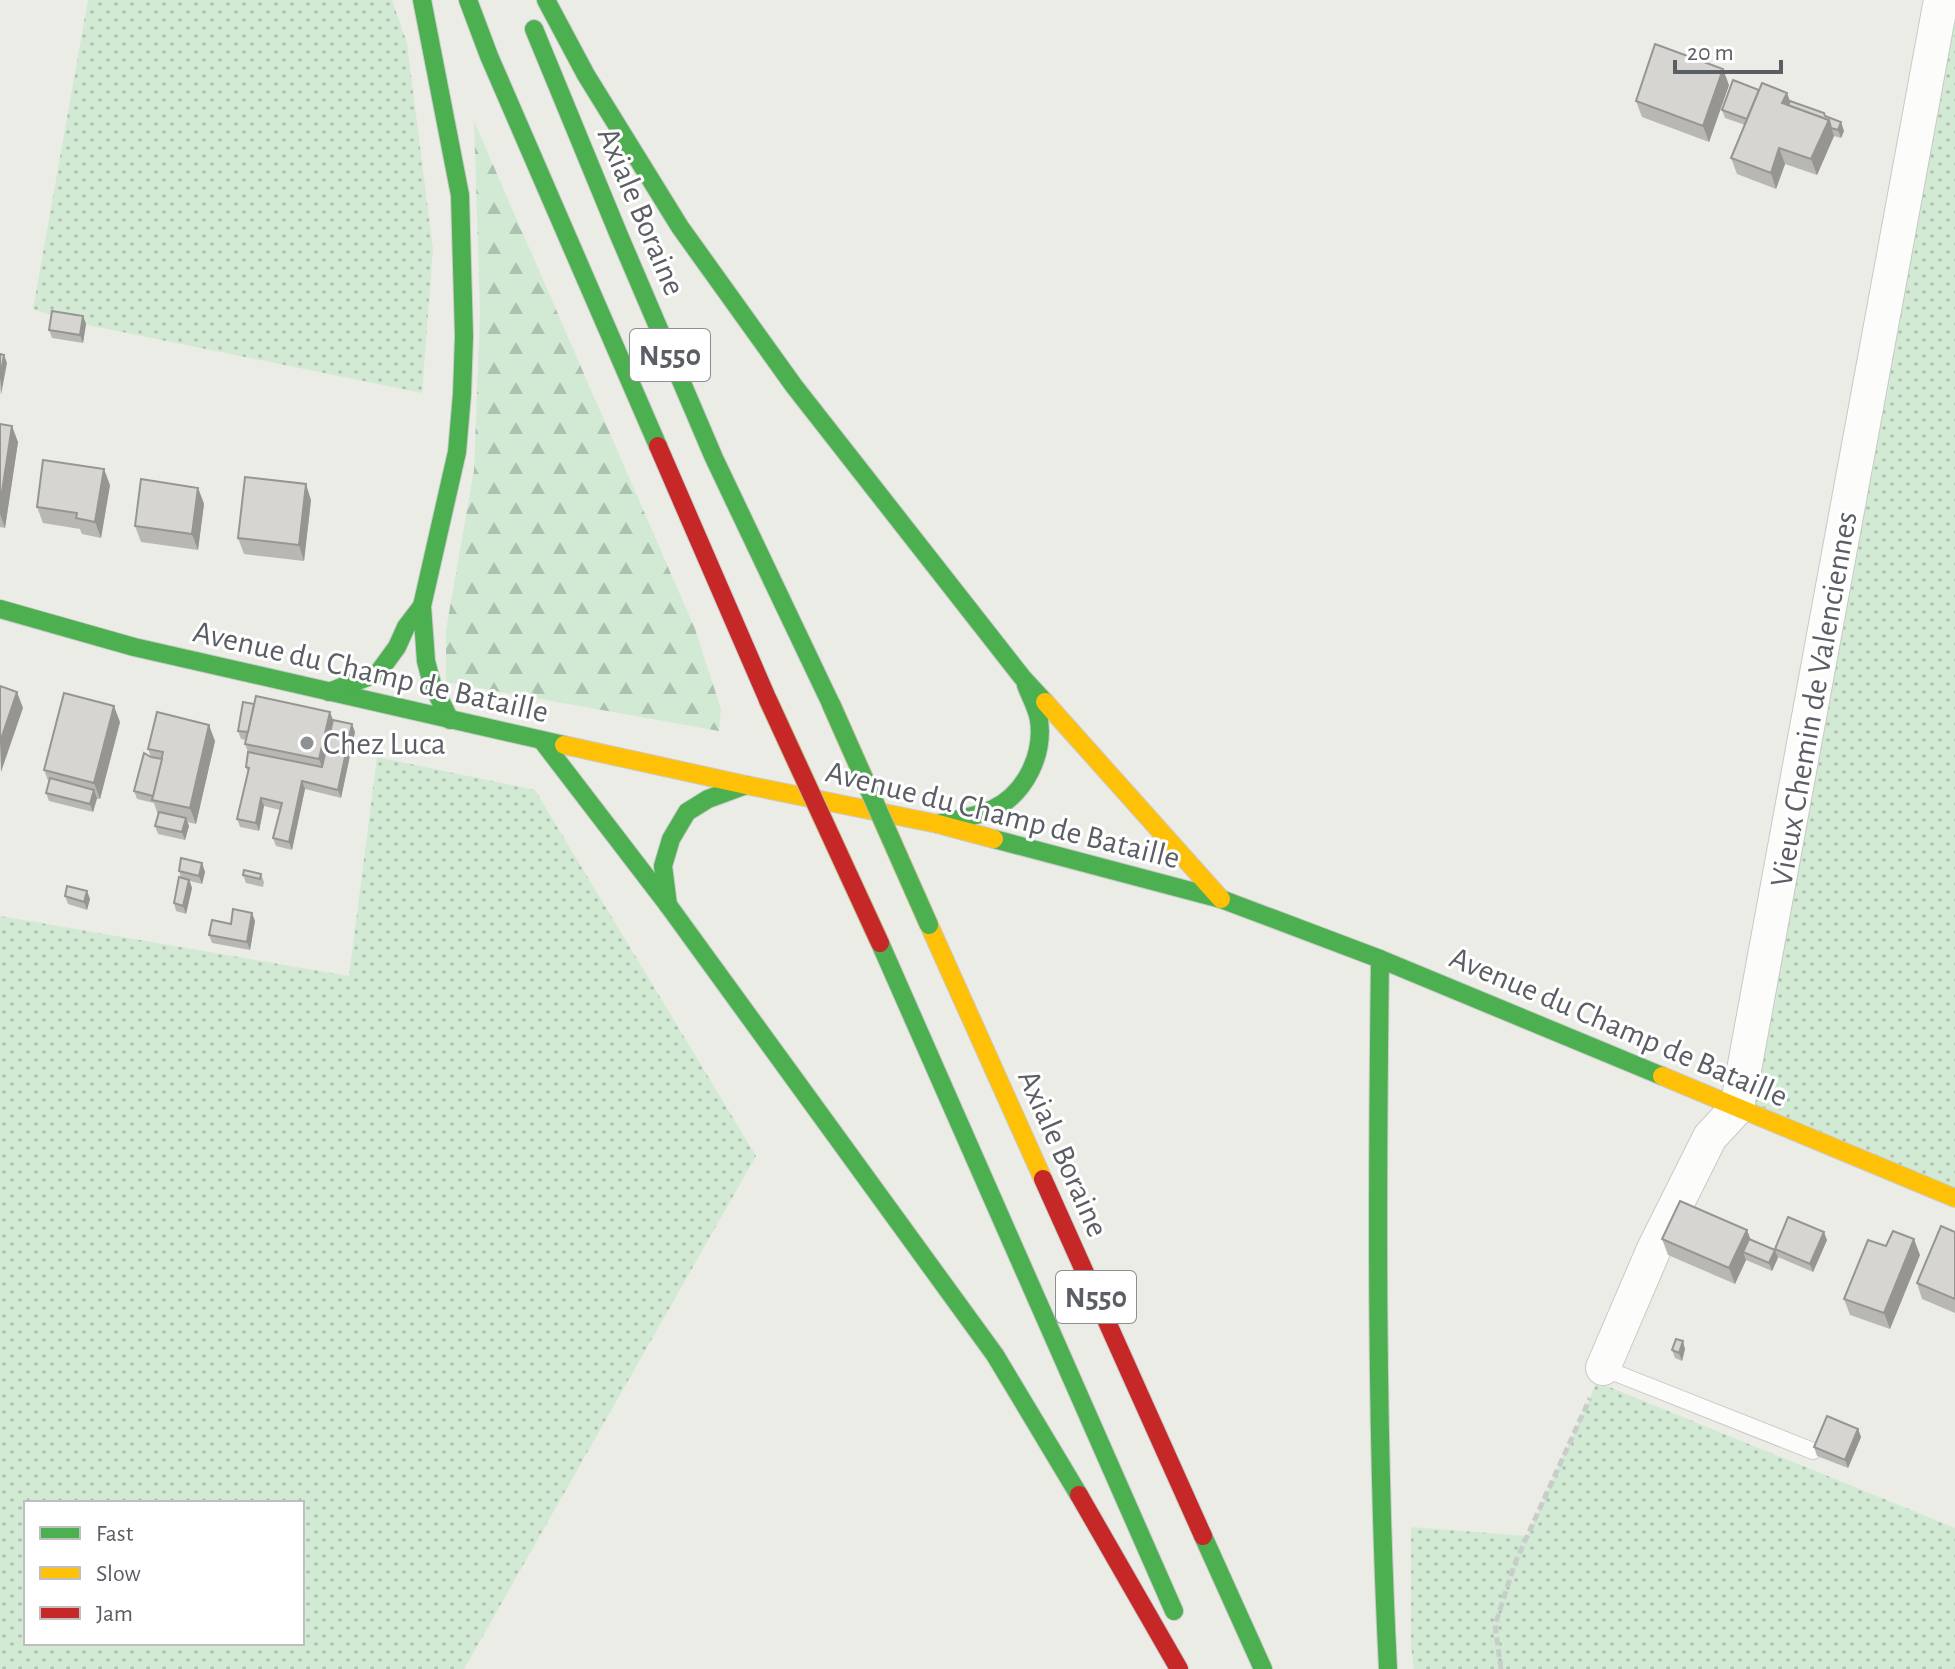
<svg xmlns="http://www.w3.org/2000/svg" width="1955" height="1669" font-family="'Alegreya Sans',sans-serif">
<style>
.grass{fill:url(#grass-dots);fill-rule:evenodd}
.forest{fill:url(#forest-firs)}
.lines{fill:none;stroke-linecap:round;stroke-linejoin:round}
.lane-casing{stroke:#c8c8c7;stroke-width:18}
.street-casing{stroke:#c8c8c7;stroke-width:36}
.fast-casing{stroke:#cacbcb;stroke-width:20}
.slow-casing{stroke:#cacbcb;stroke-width:20}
.jam-casing{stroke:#cacbcb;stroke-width:20}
.path{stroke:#c8cdcb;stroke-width:5;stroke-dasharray:8 4;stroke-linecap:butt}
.lane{stroke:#fcfcfb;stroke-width:16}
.street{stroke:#fcfcfb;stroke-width:34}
.fast{stroke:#4caf50;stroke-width:18}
.slow{stroke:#ffc107;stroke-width:18}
.jam{stroke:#c62828;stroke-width:18}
.fast-bridge-casing{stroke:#c4bd93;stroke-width:20;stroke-linecap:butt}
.jam-bridge-casing{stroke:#c4bd93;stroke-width:20;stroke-linecap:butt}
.fast-bridge{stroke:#4caf50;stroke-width:18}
.jam-bridge{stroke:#c62828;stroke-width:18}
.wall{fill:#b8b7b4}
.shaded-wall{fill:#969592}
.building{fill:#d6d5d1;stroke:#969592;stroke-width:2}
.poi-dot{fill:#8e9092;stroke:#fff;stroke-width:3}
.labels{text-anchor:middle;stroke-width:6;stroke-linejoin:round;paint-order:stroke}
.shield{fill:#fff;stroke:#8c8e93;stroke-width:2}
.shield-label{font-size:30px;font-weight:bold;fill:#5b5e65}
.street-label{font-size:32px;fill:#5b5e65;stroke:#fff}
.poi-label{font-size:32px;fill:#5b5e65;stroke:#fff;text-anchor:start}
</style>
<defs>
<pattern id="grass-dots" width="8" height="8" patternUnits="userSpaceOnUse" patternTransform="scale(2)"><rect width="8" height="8" fill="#d2ead4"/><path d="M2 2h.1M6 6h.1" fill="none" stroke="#adc1b0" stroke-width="1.8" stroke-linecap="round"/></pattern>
<pattern id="forest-firs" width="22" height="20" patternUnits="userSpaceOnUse" patternTransform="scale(2)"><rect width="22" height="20" fill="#d2ead4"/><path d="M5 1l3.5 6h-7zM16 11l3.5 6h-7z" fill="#adc1b0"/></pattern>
</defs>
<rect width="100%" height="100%" fill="#ecece6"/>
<g class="grass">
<polygon points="88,0 392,0 407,43 433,249 422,393 68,321 33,309"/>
<polygon points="1955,0 1955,1198 1737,1108"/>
<path d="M377,757L535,790L756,1156L464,1669H0V916L349,976ZM26,1503H302V1643H26Z"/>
<polygon points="1597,1382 1955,1528 1955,1669 1414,1669 1411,1646 1411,1527 1527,1536"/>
</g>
<polygon class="forest" points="474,121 695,629 721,709 719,731 446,682 446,630 474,470 480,313"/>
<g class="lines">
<defs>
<polyline id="lane" points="1603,1368 1813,1451"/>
<polyline id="street" points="1603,1368 1654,1249 1710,1137 1737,1108 1941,0"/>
<g id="fast">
<polyline points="422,0 460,195 464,336 462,394 457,452 422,606 426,661 432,684 450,720"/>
<polyline points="468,0 489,56 658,446"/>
<polyline points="546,0 586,75 680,227 794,386 1022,677 1045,702"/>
<polyline points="534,29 618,233 714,458 831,704"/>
<polyline points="0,609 134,647 564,745"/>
<polyline points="329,692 378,673 397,647 406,627 422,606"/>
<polyline points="543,742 668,905 995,1355 1079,1495"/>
<path d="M938,824C956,819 976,817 993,809C1025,794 1044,755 1039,720C1037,708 1030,696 1026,685"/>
<polyline points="994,839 1221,899 1380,959 1662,1076"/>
<polyline points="668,905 663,866 671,839 687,812 708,799 746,785"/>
<polyline points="880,943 1174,1611"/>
<path d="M1380,959C1377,1196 1376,1433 1388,1669"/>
<polyline points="1203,1536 1263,1669"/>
</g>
<g id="slow">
<polyline points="1045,702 1221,899"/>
<polyline points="564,745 746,785 938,824 994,839"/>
<polyline points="929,925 1043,1179"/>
<polyline points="1662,1076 1955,1198"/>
</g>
<g id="jam">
<polyline points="658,446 768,700"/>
<polyline points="1043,1179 1203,1536"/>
<polyline points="1079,1495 1179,1669"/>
</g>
</defs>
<use href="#lane" class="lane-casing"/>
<use href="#street" class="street-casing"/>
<use href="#fast" class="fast-casing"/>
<use href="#slow" class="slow-casing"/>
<use href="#jam" class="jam-casing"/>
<polyline class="path" points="1501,1669 1495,1625 1515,1563 1590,1398"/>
<use href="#lane" class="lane"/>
<use href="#street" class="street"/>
<use href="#fast" class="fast"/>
<use href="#slow" class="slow"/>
<use href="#jam" class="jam"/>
<defs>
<polyline id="fast-bridge" points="831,704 929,925"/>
<polyline id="jam-bridge" points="768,700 880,943"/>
</defs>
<use href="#fast-bridge" class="fast-bridge-casing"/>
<use href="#jam-bridge" class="jam-bridge-casing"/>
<use href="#fast-bridge" class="fast-bridge"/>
<use href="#jam-bridge" class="jam-bridge"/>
</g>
<g class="wall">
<polygon points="1729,85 1709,142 1642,117 1636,101"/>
<polygon points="1790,101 1825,116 1844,131 1841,138 1834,136 1817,175 1785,164 1776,189 1737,174 1731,158 1745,125 1725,118 1722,110"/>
<polygon points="83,316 86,324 83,343 52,338 49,330"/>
<polygon points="0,424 18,442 5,528 0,527"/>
<polygon points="110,485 101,538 82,534 80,529 43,523 37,507"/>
<polygon points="198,488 204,504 198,550 141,542 135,526"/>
<polygon points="311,500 304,561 244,554 238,538"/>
<polygon points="333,720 355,732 341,798 305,789 292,850 276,846 273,838 280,810 264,806 259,831 240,827 237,819 248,772 246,767 248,752 245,744 246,740 241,739 238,731"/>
<polygon points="120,722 100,799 97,799 93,812 49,801 46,793 49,783 44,770"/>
<polygon points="215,741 196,824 187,822 189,826 185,840 158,834 155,826 158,815 154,803 137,799 134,791 151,757 148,749"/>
<polygon points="202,863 205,872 202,884 190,881 192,888 186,914 176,911 174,903 181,878 179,871"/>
<polygon points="261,874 264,882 263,887 246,883 243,875"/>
<polygon points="87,891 90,899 87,910 68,904 65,896"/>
<polygon points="255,921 250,950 212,943 209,935 231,924"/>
<polygon points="1747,1230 1750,1240 1775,1250 1827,1240 1813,1272 1778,1257 1772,1271 1746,1260 1735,1284 1668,1255 1662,1239"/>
<polygon points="1955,1232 1955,1313 1922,1299 1917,1283"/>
<polygon points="1886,1246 1920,1255 1890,1329 1850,1315 1844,1299"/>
<polygon points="1685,1349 1682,1361 1675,1358 1672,1350"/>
<polygon points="1858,1429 1861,1437 1848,1468 1817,1456 1814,1447"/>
</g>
<g class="shaded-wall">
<polygon points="1723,69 1729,85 1709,142 1703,126"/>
<polygon points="1787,93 1793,109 1782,103"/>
<polygon points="1829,120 1834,136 1817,175 1811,159"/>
<polygon points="1841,122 1844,131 1841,138 1838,130"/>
<polygon points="1779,148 1785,164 1776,189 1771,173"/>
<polygon points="83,316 86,324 83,343 80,335"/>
<polygon points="4,355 7,363 1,395 0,378"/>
<polygon points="12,426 18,442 5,528 0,514 0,505"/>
<polygon points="104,469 110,485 101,538 95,522"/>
<polygon points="306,484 311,500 304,561 299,545"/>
<polygon points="198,488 204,504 198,550 192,534"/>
<polygon points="17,692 23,708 1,772 0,742"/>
<polygon points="114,706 120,722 100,799 94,783"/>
<polygon points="330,712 336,728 325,775 319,759"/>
<polygon points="352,724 355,732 341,798 338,790"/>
<polygon points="209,725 215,741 196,824 190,808"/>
<polygon points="302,781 305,789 292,850 289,842"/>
<polygon points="94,790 97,798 93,812 90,804"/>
<polygon points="261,798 264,806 259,831 256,823"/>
<polygon points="186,818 189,826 185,840 182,832"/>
<polygon points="202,863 205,872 202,884 199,876"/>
<polygon points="189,880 192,888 186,914 183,906"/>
<polygon points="87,891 90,899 87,910 84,902"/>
<polygon points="252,913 255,921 250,950 247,942"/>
<polygon points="1747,1230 1753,1246 1743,1252 1746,1260 1735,1284 1729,1268"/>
<polygon points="1824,1232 1827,1240 1813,1272 1810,1264"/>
<polygon points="1914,1239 1920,1255 1890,1329 1884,1313"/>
<polygon points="1775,1250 1778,1258 1772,1271 1769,1263"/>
<polygon points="1683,1341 1685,1349 1682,1361 1679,1353"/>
<polygon points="1858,1429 1861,1437 1848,1468 1845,1460"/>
</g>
<g class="building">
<polygon points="1655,44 1723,69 1703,126 1636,101"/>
<polygon points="1733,80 1759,90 1747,119 1722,110"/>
<polygon points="1762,83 1787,93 1782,103 1829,120 1811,159 1779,148 1771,173 1731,158"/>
<polygon points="1790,101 1824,113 1825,116 1841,122 1838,130 1831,128 1829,120 1788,105"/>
<polygon points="52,311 83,316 80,335 49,330"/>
<polygon points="0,354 4,355 0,378"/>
<polygon points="0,424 12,426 0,505"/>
<polygon points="43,460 104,469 95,522 76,518 77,513 37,507"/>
<polygon points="245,477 306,484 299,545 238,538"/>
<polygon points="141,479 198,488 192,534 135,526"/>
<polygon points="0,686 17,692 0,742"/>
<polygon points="64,693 114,706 94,783 44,770"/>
<polygon points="256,696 330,712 319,759 245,744"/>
<polygon points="243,702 254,704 248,732 238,731"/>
<polygon points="157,712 209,725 190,808 152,800 163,752 148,749"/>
<polygon points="333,720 352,724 338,790 302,781 289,842 273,838 282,803 261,798 256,823 237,819 249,768 246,767 248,752 322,767"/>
<polygon points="144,753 151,757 162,759 153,796 134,791"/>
<polygon points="50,778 94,790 90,804 46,793"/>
<polygon points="159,812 186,818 182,832 155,826"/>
<polygon points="181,858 202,863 199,876 179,871"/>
<polygon points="244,870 261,874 260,879 243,875"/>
<polygon points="179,877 189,880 183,906 174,903"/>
<polygon points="67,886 87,891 84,902 65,896"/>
<polygon points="233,909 252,913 247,942 209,935 212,920 231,924"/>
<polygon points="1680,1201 1747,1230 1729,1268 1662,1239"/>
<polygon points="1788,1217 1824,1232 1810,1264 1775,1249"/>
<polygon points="1941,1226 1955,1232 1955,1299 1917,1283"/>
<polygon points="1893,1231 1914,1239 1884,1313 1844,1299 1868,1240 1886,1246"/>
<polygon points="1749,1239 1775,1250 1769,1263 1743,1252"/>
<polygon points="1676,1339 1683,1341 1679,1353 1672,1350"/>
<polygon points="1827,1416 1858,1429 1845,1460 1814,1447"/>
</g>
<circle class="poi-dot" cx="307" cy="743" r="8"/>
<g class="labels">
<g class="shield">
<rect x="630" y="329" width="80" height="52" rx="6"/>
<rect x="1056" y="1271" width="80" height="52" rx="6"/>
</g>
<g class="shield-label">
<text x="670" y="365">N550</text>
<text x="1096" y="1307">N550</text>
</g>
<g class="street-label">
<text transform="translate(642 211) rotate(67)" y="11">Axiale Boraine</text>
<text transform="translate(371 671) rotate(13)" y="11">Avenue du Champ de Bataille</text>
<text transform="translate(1813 699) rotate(-80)" y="11">Vieux Chemin de Valenciennes</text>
<text transform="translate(1003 814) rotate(14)" y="11">Avenue du Champ de Bataille</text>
<text transform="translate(1619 1026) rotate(23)" y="11">Avenue du Champ de Bataille</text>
<text transform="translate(1064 1153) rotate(66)" y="11">Axiale Boraine</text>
</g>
<g class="poi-label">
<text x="323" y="754">Chez Luca</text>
</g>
</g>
<rect x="24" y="1501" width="280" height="144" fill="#ffffff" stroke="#bdbfc1" stroke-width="2"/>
<rect x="40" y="1527" width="40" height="12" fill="#4caf50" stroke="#bdbfc1" stroke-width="2"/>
<text x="96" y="1541" font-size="24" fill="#5b5e65">Fast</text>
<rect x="40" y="1567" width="40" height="12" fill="#ffc107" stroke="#bdbfc1" stroke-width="2"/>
<text x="96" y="1581" font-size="24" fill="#5b5e65">Slow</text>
<rect x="40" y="1607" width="40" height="12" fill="#c62828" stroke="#bdbfc1" stroke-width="2"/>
<text x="96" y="1621" font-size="24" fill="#5b5e65">Jam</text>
<path d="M1675 60v12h106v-12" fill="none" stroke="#5b5e65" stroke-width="4"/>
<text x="1687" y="60" font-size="24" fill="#5b5e65" stroke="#ffffff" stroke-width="6" paint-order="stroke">20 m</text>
</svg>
